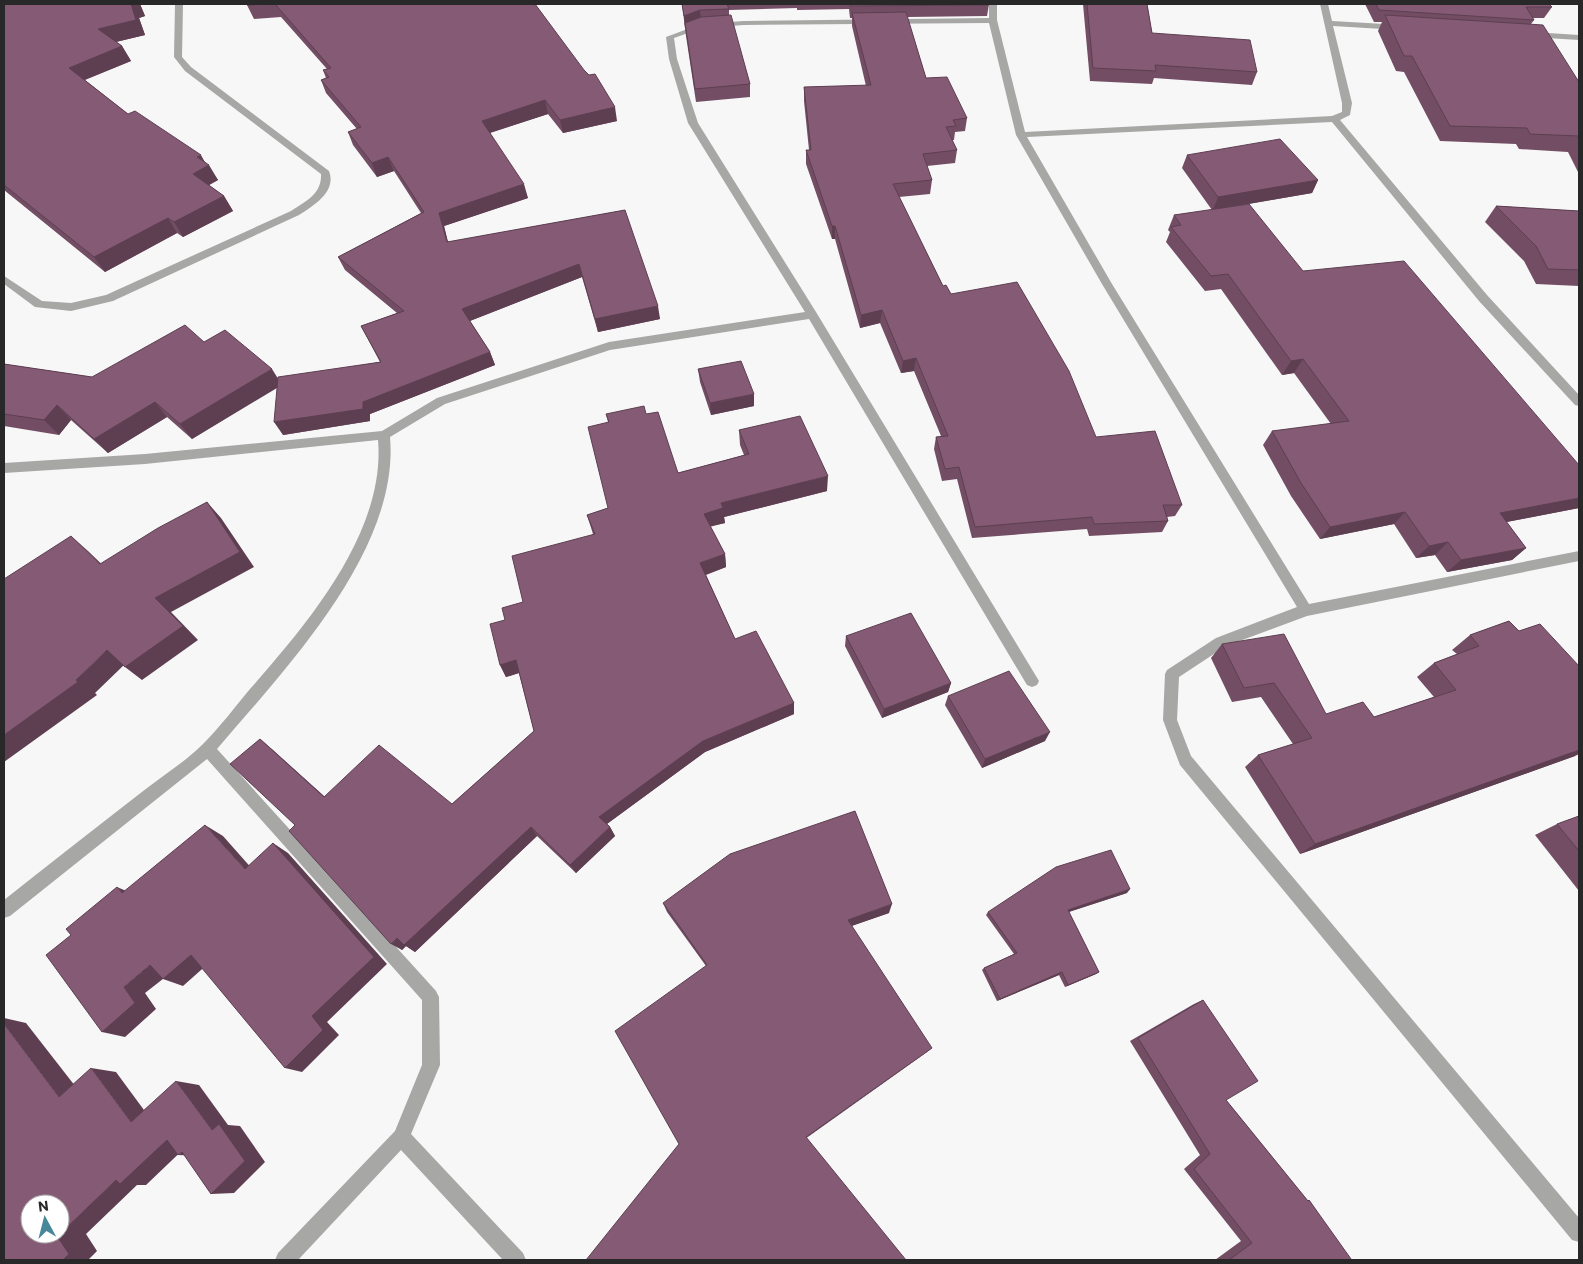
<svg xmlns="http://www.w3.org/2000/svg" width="1583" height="1264" font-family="Commissioner,sans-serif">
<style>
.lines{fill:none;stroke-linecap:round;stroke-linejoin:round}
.minor{fill:#a7a7a6;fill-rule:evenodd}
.wall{fill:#724d64}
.shaded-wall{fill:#5d3f51}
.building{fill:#855a74;stroke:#5d3f51}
</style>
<rect width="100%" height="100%" fill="#f7f7f8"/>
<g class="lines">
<g class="minor">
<path d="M175,4H183L182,57L191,67L329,171C337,192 313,206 299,215L113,301L71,311L35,307L4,284V276L42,301L71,303L106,295L291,211C306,201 322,194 321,174L185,71L174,57Z"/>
<path d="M989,4H997V20L1025,132L1332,116L1342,112V103L1320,4H1328L1332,21L1402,25L1403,27L1399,30L1333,26L1352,103L1350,115L1340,120L1487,295L1579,395V406L1575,405L1479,301L1332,122L1027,137L1112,284L1309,604L1579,551V561L1307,616L1226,646L1179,677L1177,720L1191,756L1579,1218V1242L1572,1240L1180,765L1163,720L1165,674L1167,670L1216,638L1297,607L1102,284L1016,135L989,23L744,25L702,28L674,38L677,59L698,123L816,312L1039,681L1037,685L1032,687L1027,685L809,319L610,350L445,404L390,437C400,550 286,668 217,749L436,991L439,997L440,1065L411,1134L523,1253L526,1260H503L401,1150L298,1260H275L278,1253L395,1131L422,1065V1000L207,759L10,916L4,918V900C48,865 93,830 138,795C159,778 184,763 203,744C220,727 235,707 250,689C307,624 386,532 378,440L145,464L4,473V463L145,454L382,431L437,398L609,342L805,312L688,123L669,59L666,37L701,24L744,21L989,18Z"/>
<polygon points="1533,32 1579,35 1579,40 1530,37 1530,33"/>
</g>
</g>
<g class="wall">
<polygon points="4,4 140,4 145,16 139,18 145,35 116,42 122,46 131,61 85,80 128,114 205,162 218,180 209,185 224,196 233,211 183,237 177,233 105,272 4,190"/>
<polygon points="248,4 535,4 617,121 563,133 548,114 490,133 528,198 444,226 448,242 625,210 660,319 598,332 582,277 470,321 490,352 495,365 370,414 370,421 283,435 277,387 192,439 167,417 108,453 71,420 59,435 4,426 4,364 92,377 204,342 278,379 380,362 361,326 397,313 345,270 338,257 421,213 394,171 377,177 353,145 348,132 357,129 326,93 321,80 326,78 323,70 327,69 281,17 254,19 247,5"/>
<polygon points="682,4 989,4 987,16 907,17 926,78 967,118 965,131 955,132 954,140 952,140 957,150 955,163 927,166 932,180 930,194 899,197 943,286 951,294 1096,437 1182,505 1175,516 1167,517 1168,521 1162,532 1089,536 1087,529 972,538 957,479 942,481 934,449 936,437 941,436 914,371 901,373 880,323 860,328 835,239 832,239 806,164 806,150 809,150 804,101 804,87 866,86 852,26 852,18 850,18 849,9 797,10 797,8 729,10 729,15 750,84 750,97 696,102 686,36"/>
<polygon points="1083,4 1147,4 1152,33 1257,72 1252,85 1154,78 1152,84 1090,81"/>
<polygon points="1365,4 1549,4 1552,7 1544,18 1533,18 1534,20 1531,24 1579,82 1579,174 1568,152 1519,149 1516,144 1440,141 1404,72 1396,71 1378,31 1382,22 1374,22"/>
<polygon points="1187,155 1318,180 1312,193 1231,207 1303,271 1579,508 1506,522 1526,548 1512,560 1447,572 1435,555 1416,558 1394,524 1320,539 1291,496 1263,445 1272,431 1331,424 1294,373 1282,375 1221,289 1205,291 1166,242 1170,232 1168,230 1174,215 1212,210 1182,168"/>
<polygon points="1496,206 1579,211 1579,286 1536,284 1524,261 1485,222"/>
<polygon points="698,369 754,406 711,415 700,382"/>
<polygon points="606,414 646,414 678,473 744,455 740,445 739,430 827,491 724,517 725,523 710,526 725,554 726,567 706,575 735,639 794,703 794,714 705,752 607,824 610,827 615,836 576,873 537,836 415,952 406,946 402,950 295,825 260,739 325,797 452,804 534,731 519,673 506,677 500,665 505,620 593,534 587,515 608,508 608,422"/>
<polygon points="1509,621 1575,756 1300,854 1245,767 1258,755 1293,744 1261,697 1232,702 1211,658 1222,644 1326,714 1374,717 1434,697 1417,677 1434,663 1457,654 1452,650 1470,635"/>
<polygon points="846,636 951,683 948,692 882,718 845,646"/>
<polygon points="948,696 1045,741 982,768 945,705"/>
<polygon points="1579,816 1579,891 1535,835 1557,824"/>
<polygon points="1127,893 1069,912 1099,972 1096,974 1065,987 1059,975 997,1001 982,970 984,968 1014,954 986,915 988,912"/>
<polygon points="663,903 889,913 851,926 927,1052 679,1144 706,966 667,912"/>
<polygon points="1203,1000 1226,1100 1307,1200 1309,1200 1349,1260 1215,1260 1241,1241 1184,1169 1200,1155 1130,1041 1194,1004"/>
</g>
<g class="shaded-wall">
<polygon points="131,4 140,4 145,16 139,18 145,35 107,44 98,29"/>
<polygon points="700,10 701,22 685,23 685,28 684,16"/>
<polygon points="122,46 131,61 79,82 69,68"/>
<polygon points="545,100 548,114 486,134 482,121"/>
<polygon points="615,107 617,121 563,133 560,120"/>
<polygon points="201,155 207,166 209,165 218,180 202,189 193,174 197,157"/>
<polygon points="388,157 394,171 377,177 372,163"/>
<polygon points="1318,180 1312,193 1213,210 1218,197"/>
<polygon points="524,184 528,198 444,226 451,255 447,242 439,213"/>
<polygon points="224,196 233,211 183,237 174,222"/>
<polygon points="168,218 177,233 105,272 94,257"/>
<rect x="832" y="226" width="3" height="13"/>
<polygon points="579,264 582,277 467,322 462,309"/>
<polygon points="658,306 660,319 598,332 595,319"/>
<polygon points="882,310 880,323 860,328 861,315"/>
<polygon points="490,352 495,365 370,414 370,421 283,435 274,422 363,402"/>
<polygon points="916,358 914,371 901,373 903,361"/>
<polygon points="1303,359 1294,373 1282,375 1291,361"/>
<polygon points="272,369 282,385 192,439 180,424"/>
<polygon points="754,394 754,406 711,415 710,403"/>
<polygon points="155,402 167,417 108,453 94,439"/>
<polygon points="57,405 71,420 59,435 44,420"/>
<polygon points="828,476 827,491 724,517 725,523 705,528 704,514 721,503"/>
<polygon points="1579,498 1579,508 1486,526 1500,513"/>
<polygon points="207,502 221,518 254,567 171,612 198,640 142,680 125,667 155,598"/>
<polygon points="1405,512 1394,524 1320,539 1330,527"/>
<polygon points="71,536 88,551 117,579 100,564"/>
<polygon points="1448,542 1435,555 1416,558 1429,546"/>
<polygon points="1526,548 1512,560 1447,572 1461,560"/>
<polygon points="725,554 726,567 702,576 700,563"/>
<polygon points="107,650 125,664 95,693 97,695 4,762 4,735 76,680"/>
<polygon points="516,660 522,672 506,677 500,665"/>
<polygon points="951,683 948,692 882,718 884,709"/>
<polygon points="794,703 794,714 705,752 604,826 599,817 703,741"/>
<polygon points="1050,732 1045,741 982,768 985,759"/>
<polygon points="260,739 273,750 336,807 324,797"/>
<polygon points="1579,750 1579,754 1575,756 1300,854 1315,844"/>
<polygon points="205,825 223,836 261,879 245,869"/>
<polygon points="531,827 537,836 415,952 406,946 402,950 391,944"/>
<polygon points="610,827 615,836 576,873 570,865"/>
<polygon points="273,843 288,853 387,964 327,1022 339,1035 302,1072 285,1068 312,1016"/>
<polygon points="117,887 138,896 122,893"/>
<polygon points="1130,889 1127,893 1065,913 1068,910"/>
<polygon points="892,904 889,913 846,928 848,920"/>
<polygon points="191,955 210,962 183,986 163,979 168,975 145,993 156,1009 125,1037 102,1032 124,987 150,965"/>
<polygon points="1062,972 1059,975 997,1001 1000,999"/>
<polygon points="1099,972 1096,974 1065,987 1068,985"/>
<polygon points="4,1018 26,1023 86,1100 59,1097 4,1024"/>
<polygon points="932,1048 927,1052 805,1139 806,1137"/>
<polygon points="91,1068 116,1072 155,1125 131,1122"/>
<polygon points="176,1081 199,1085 228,1125 240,1126 265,1162 234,1193 211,1194 212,1130"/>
<polygon points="167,1140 191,1142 146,1185 137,1185 86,1234 97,1251 88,1260 63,1260 57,1236 116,1180"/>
<polygon points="182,1152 201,1156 178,1155"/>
</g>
<g class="building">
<polygon points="4,4 131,4 136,20 98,29 122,46 69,68 128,114 135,111 201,155 197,157 209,165 193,174 224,196 174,222 168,218 94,257 4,185"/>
<polygon points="248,4 269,4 247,5"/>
<polygon points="275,4 535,4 584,70 589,75 595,74 615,107 560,120 545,100 482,121 524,184 439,213 447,242 625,210 658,306 595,319 579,264 462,309 490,352 363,402 363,409 274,422 278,377 381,362 361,326 404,311 338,257 424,212 388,157 372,163 348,132 361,127 321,80 329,77 323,70 331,68"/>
<polygon points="682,4 727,4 729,9 700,10 684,16"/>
<polygon points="850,4 989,4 989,5 850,6"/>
<polygon points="1087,4 1147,4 1152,33 1250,40 1257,72 1155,65 1156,71 1093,68"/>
<polygon points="1376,4 1549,4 1552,7 1526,7 1534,20 1379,10"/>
<polygon points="906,12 926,78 947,77 967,118 953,120 956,126 946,127 957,150 923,154 932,180 893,184 943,286 946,285 951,294 1017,282 1069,371 1096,437 1155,431 1182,505 1163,505 1168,521 1094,524 1092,517 975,527 959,467 945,469 936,437 948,436 916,358 903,361 882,310 861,315 835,226 832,226 806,150 811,150 804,87 871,85 852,13"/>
<polygon points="731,15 750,84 695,89 685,23 701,17"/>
<polygon points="1385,15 1543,25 1579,82 1579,136 1530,134 1527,128 1450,126 1412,56 1404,56"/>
<polygon points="1280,139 1318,180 1218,197 1187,155"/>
<polygon points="1249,204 1303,271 1404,261 1579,465 1579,498 1500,513 1526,548 1461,560 1448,542 1429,546 1405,512 1330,527 1301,483 1272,431 1349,421 1303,359 1291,361 1228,274 1211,276 1171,227 1181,225 1174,215"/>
<polygon points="1496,206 1579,211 1579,270 1548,269 1536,246"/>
<polygon points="185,325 204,342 225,330 272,369 180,424 155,402 94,439 57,405 44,420 4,414 4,364 92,377"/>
<polygon points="741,361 754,394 710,403 698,369"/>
<polygon points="644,406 646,414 658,412 678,473 749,454 739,430 800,416 828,476 721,503 723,508 704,514 725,554 700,563 735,639 756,631 794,703 703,741 599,817 610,827 570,865 531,827 404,945 397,938 391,944 289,831 295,825 230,764 260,739 324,797 379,745 452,804 534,731 516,660 500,665 490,624 505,620 502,608 523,602 512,556 595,534 587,515 608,508 588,427 609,422 606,414"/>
<polygon points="207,502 240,552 155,598 183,626 125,667 107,650 76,680 78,682 4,735 4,579 71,536 100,564 158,528"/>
<polygon points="911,613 951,683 884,709 846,636"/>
<polygon points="1509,621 1519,631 1540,624 1579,666 1579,750 1315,844 1258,755 1312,738 1274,683 1244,688 1222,644 1284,634 1326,714 1363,702 1374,717 1456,690 1434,663 1479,646 1470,635"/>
<polygon points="1009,671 1050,732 985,759 948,696"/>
<polygon points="855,811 892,904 848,920 932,1048 806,1137 906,1260 586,1260 679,1144 615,1031 707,965 663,903 730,854"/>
<polygon points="1579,816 1579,851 1557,824"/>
<polygon points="205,825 245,869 273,843 374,957 312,1016 323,1030 285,1068 191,955 163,979 150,965 124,987 135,1003 102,1032 46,955 71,935 66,929 117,887 122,893"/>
<polygon points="1111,850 1130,889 1068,910 1099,972 1068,985 1062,972 1000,999 984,968 1017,953 988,912 1056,867"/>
<polygon points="1203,1000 1258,1081 1226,1100 1308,1201 1309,1200 1351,1259 1349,1260 1229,1260 1252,1243 1194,1169 1210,1154 1138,1038"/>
<polygon points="4,1024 59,1097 91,1068 131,1122 176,1081 212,1130 219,1124 245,1161 211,1194 182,1152 178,1155 167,1140 120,1184 116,1180 60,1234 60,1204 30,1204 30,1234 60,1234 57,1236 69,1254 63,1260 4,1260"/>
</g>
<rect width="1583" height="1264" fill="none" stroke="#282829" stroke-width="10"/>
<g transform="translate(45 1219) rotate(353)"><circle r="24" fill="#ffffff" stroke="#a9a9a9"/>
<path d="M0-4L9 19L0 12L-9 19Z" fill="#468799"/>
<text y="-8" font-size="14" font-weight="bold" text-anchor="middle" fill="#282829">N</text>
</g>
</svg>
